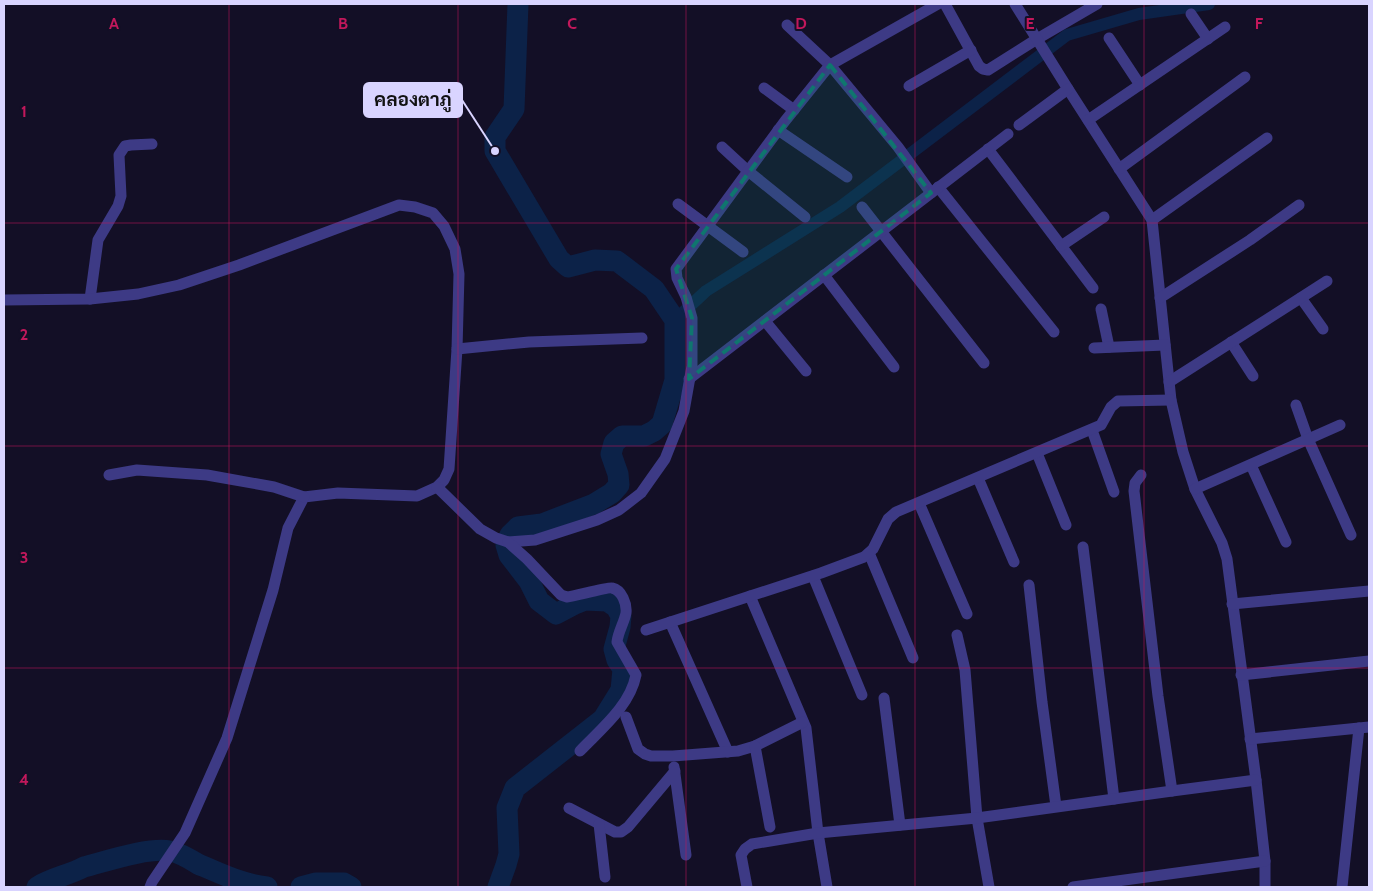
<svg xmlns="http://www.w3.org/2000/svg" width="1373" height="891" font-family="Cabin,Sarabun,sans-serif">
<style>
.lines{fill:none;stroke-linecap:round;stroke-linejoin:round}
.canal{stroke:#0c2248;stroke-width:12}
.river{stroke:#0c2248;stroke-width:21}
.minor{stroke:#3d3a85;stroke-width:11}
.marked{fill:#0f766e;fill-opacity:0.2;stroke:#0f766e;stroke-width:4;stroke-dasharray:10 6;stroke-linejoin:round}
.grid{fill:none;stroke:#c2185b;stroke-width:1;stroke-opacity:0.55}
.grid-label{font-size:16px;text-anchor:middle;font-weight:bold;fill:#c2185b;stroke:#130f26;stroke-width:4;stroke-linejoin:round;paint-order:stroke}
.leader{fill:none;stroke:#d9d4ff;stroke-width:2}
.callout-dot{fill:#d9d4ff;stroke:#130f26;stroke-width:2}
.callout{fill:#d9d4ff;stroke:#d9d4ff;stroke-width:2}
.callout-label{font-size:19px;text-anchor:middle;font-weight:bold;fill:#111}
</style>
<rect width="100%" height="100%" fill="#130f26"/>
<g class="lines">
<polyline class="canal" points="675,320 706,291 840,207 1067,35 1139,14 1209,4"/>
<g class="river">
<path d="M37,887C51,878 69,875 84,867C107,861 149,847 170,851C180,853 190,859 198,864C221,874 242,884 267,887"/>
<polyline points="301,887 316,883 344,883 351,887"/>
<polyline points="498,887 506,865 509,854 507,808 515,788 603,719 621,690 623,669 617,660 614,649 620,627 621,616 616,607 607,601 585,600 575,604 556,614 539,601 529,581 509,555 506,545 510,535 518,527 542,524 594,504 612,493 619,485 618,474 611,454 614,443 622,436 644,436 654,431 662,424 675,380 675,320 654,289 617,261 595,260 568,267 559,259 495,151 495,137 514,109 518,4"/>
</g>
<g class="minor">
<polyline points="945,4 979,66 983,69 988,70 1037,39 1097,4"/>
<polyline points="1015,4 1068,89 1152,220 1171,400 1183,452 1195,489 1222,543 1227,559 1256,780 1265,861 1265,887"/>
<polyline points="1191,14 1208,39"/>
<polyline points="787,25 830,65 898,147 931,193"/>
<polyline points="1109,38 1140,85"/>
<polyline points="909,86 971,50"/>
<polyline points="764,88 794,110"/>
<polyline points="1088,120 1225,27"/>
<polyline points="1019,125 1068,89"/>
<polyline points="778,130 847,177"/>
<polyline points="722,147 748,171 805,217"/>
<polyline points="988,149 1093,288"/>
<polyline points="1119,169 1245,77"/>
<polyline points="938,187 1054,332"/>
<polyline points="678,204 743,252"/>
<polyline points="862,207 984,363"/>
<polyline points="1152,220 1267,138"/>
<polyline points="1061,246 1104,217"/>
<polyline points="824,275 894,367"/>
<polyline points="1160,298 1250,240 1299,205"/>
<polyline points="1301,298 1323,329"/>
<polyline points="90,299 98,240 118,206 121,196 119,155 125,146 131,145 152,144"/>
<polyline points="4,300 90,299 138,294 179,285 239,265 399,205 415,207 433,213 444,226 455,249 459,274 457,349 449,469 444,480 437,487 417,496 338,493 304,497 288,528 273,590 227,738 185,833 152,882 150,887"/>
<polyline points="1101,309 1109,347"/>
<polyline points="765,321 806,371"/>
<polyline points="1231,342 1253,376"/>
<polyline points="1094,348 1165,345"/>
<polyline points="457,349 529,342 642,338"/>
<polyline points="689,379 1008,134"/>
<polyline points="1169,382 1327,281"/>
<polyline points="1296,405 1308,439 1351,535"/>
<polyline points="1092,430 1114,492"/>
<polyline points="1037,453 1066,525"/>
<polyline points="1251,465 1286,542"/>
<polyline points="109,475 137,470 207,475 274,487 304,497"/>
<polyline points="1141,475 1135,483 1134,491 1158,696 1172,791"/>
<polyline points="978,478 1014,562"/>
<polyline points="437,487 480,529 496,538 508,542 535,540 597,520 619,510 641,493 665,459 684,411 692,366 692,318 686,297 677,278 676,269 785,121 830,65 938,4"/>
<polyline points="1195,489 1340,425"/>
<polyline points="919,503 967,614"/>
<path d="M508,542L527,559L561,595L567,597C575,596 608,587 612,588C622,590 627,604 626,613C624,623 618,632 617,642L636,675C630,706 601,729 580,751"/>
<polyline points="1083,547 1114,799"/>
<polyline points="869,553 913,658"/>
<polyline points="813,576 862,695"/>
<polyline points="1029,585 1042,702 1056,806"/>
<polyline points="750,596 806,728 818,833 827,887"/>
<polyline points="1232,604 1369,591"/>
<polyline points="670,622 728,752"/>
<polyline points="646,630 821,573 864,557 873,549 888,519 896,512 1101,425 1111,407 1118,401 1171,400"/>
<polyline points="957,635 965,670 977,818 989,887"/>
<polyline points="1241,675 1369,661"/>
<polyline points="884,698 900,825"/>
<polyline points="626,717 638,749 645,754 651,756 673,756 738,751 755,746 803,722"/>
<polyline points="1250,739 1369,727"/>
<polyline points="755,746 770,827"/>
<polyline points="674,767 686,855"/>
<polyline points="569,808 615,832 621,832 628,827 675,771"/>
<polyline points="599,824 605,877"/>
<polyline points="747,887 741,855 745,849 752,844 818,833 977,818 1172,791 1256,780"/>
<polyline points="1073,887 1265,861"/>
<polyline points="1342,887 1359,728"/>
</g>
</g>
<path class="marked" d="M830,65L931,193L689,379L692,318L676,269Z"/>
<path class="grid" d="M229,4V887M458,4V887M686,4V887M915,4V887M1144,4V887M4,223H1369M4,446H1369M4,668H1369"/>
<g class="grid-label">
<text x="114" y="29">A</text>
<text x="343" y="29">B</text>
<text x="572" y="29">C</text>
<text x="801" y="29">D</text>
<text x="1030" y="29">E</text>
<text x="1259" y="29">F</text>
<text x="24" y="117">1</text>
<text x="24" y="340">2</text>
<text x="24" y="563">3</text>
<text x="24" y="785">4</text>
</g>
<path class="leader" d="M495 151L462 100"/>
<circle class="callout-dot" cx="495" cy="151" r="5"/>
<rect class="callout" x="364" y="83" width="98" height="34" rx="5"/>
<g class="callout-label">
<text x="413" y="106">คลองตาภู่</text>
</g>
<rect width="1373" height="891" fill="none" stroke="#d9d4ff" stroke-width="10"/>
</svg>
